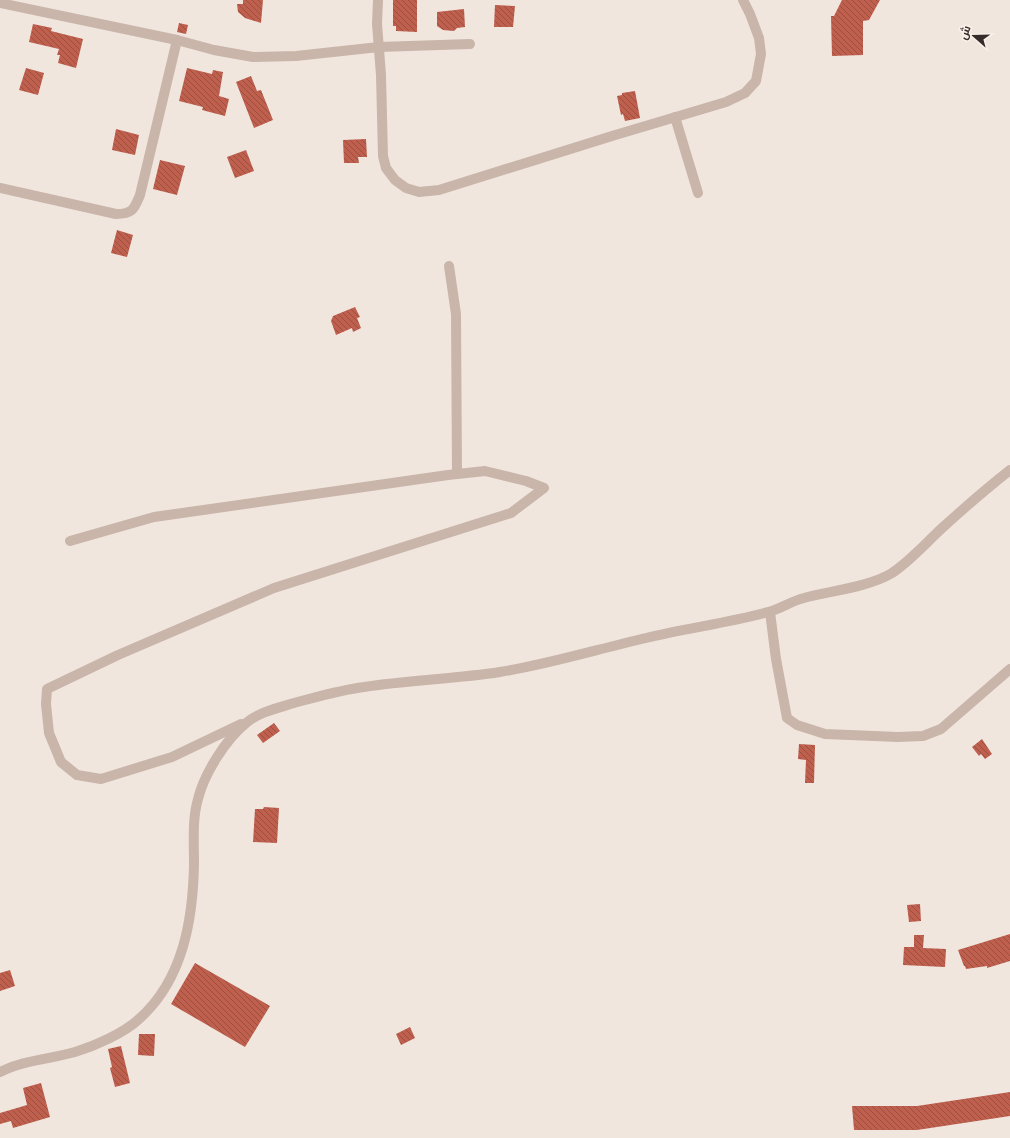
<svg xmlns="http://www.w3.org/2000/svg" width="1010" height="1138" font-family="Raleway,Cairo,sans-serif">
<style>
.building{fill:url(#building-back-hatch)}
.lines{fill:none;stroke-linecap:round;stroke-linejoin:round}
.minor{stroke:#c9b5aa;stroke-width:10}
</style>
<defs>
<pattern id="building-back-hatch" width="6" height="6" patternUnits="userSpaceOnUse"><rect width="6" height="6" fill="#bf5f4e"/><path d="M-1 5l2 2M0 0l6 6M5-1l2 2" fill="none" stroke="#9c4f41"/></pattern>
</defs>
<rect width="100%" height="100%" fill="#f1e6de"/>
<g class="building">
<polygon points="243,0 263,0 261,23 245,18 238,12 237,4 243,4"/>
<polygon points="393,0 417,0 417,32 396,31 396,26 393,26"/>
<polygon points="842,0 880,0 869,20 863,21 863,55 832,56 831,16 834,16"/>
<polygon points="495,5 515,6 513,27 494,27"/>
<polygon points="464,9 465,27 457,28 454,31 443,30 437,26 437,12"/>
<polygon points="179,23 188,25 186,34 177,32"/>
<polygon points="33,24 52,28 51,31 83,39 76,68 58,63 60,55 57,55 59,49 29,42"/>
<polygon points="26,68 44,73 38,95 19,90"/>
<polygon points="187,68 212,74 213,70 223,72 219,96 229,99 225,116 202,110 203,107 179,101"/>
<polygon points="251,76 257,91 261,90 273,120 254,128 236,82"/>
<polygon points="635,91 640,118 625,121 623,114 621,115 617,96 622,95 622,93"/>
<polygon points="116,129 139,135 135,155 112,150"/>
<polygon points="366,139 367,157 358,157 359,163 344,163 343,140"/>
<polygon points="246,150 254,171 235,178 227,157"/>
<polygon points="160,160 185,166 177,195 153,189"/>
<polygon points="117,230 133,235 127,257 111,253"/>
<polygon points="355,307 360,317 357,318 361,328 353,332 352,328 336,335 331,321 333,316"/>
<polygon points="274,723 280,731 263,743 257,735"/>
<polygon points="982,739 992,754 985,759 981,754 979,756 972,747"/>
<polygon points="799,744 815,745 814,783 805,783 806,760 798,759"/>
<polygon points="264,807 279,808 277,843 253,842 255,809 263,809"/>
<polygon points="920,904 921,921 909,922 907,905"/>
<polygon points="1010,934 1010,961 987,968 987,966 966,969 965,966 964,966 958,950"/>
<polygon points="914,935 924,935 923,948 946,949 945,967 903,965 904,947 914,947"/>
<polygon points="195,963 270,1006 245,1047 171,1004"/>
<polygon points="10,970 15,986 0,991 0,973"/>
<polygon points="410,1027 415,1038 401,1045 396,1034"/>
<polygon points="139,1034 155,1034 154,1056 138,1055"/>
<polygon points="121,1046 130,1083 115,1087 110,1068 112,1067 108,1049"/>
<polygon points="41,1083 50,1117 13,1128 11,1121 0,1124 0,1113 27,1105 23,1088"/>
<polygon points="1010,1092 1010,1116 917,1130 854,1130 852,1106 917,1106"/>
</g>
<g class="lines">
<g class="minor">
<polyline points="378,0 377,24 381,75 383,156 386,168 395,180 406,188 419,192 439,190 612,136 726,102 745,93 756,81 761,54 759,38 750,14 743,0"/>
<polyline points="0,3 177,40 214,50 253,57 296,56 379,47 470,44"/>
<polyline points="675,117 698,193"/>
<path d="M0,188L116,214C133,214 134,209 140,195L177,40"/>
<polyline points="449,266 456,314 457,474"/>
<polyline points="70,541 154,517 448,475 485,471 526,481 544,488 511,513 274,588 118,655 47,689 46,704 49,733 61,762 77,775 101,779 172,757 241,724"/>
<polyline points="770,612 776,659 787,718 797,725 825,734 898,737 923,736 941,729 1010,669"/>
<path d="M0,1072C23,1060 51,1059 75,1052C95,1046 124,1033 139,1019C183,980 193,920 194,864C194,842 192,820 198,799C204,774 226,739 246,723C259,712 278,708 294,703C317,697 340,690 364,687C409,680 455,679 500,672C550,664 598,649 646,638C687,628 728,623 768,612C781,609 791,601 804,598C830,591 869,587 892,573C910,561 925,544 941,529C963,509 986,489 1010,470"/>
</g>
</g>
<g transform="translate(974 36) rotate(290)" stroke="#f9f1ea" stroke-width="3" paint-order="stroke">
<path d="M0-3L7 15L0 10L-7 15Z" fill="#362c29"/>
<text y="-6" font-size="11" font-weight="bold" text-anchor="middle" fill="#362c29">ش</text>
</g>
</svg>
